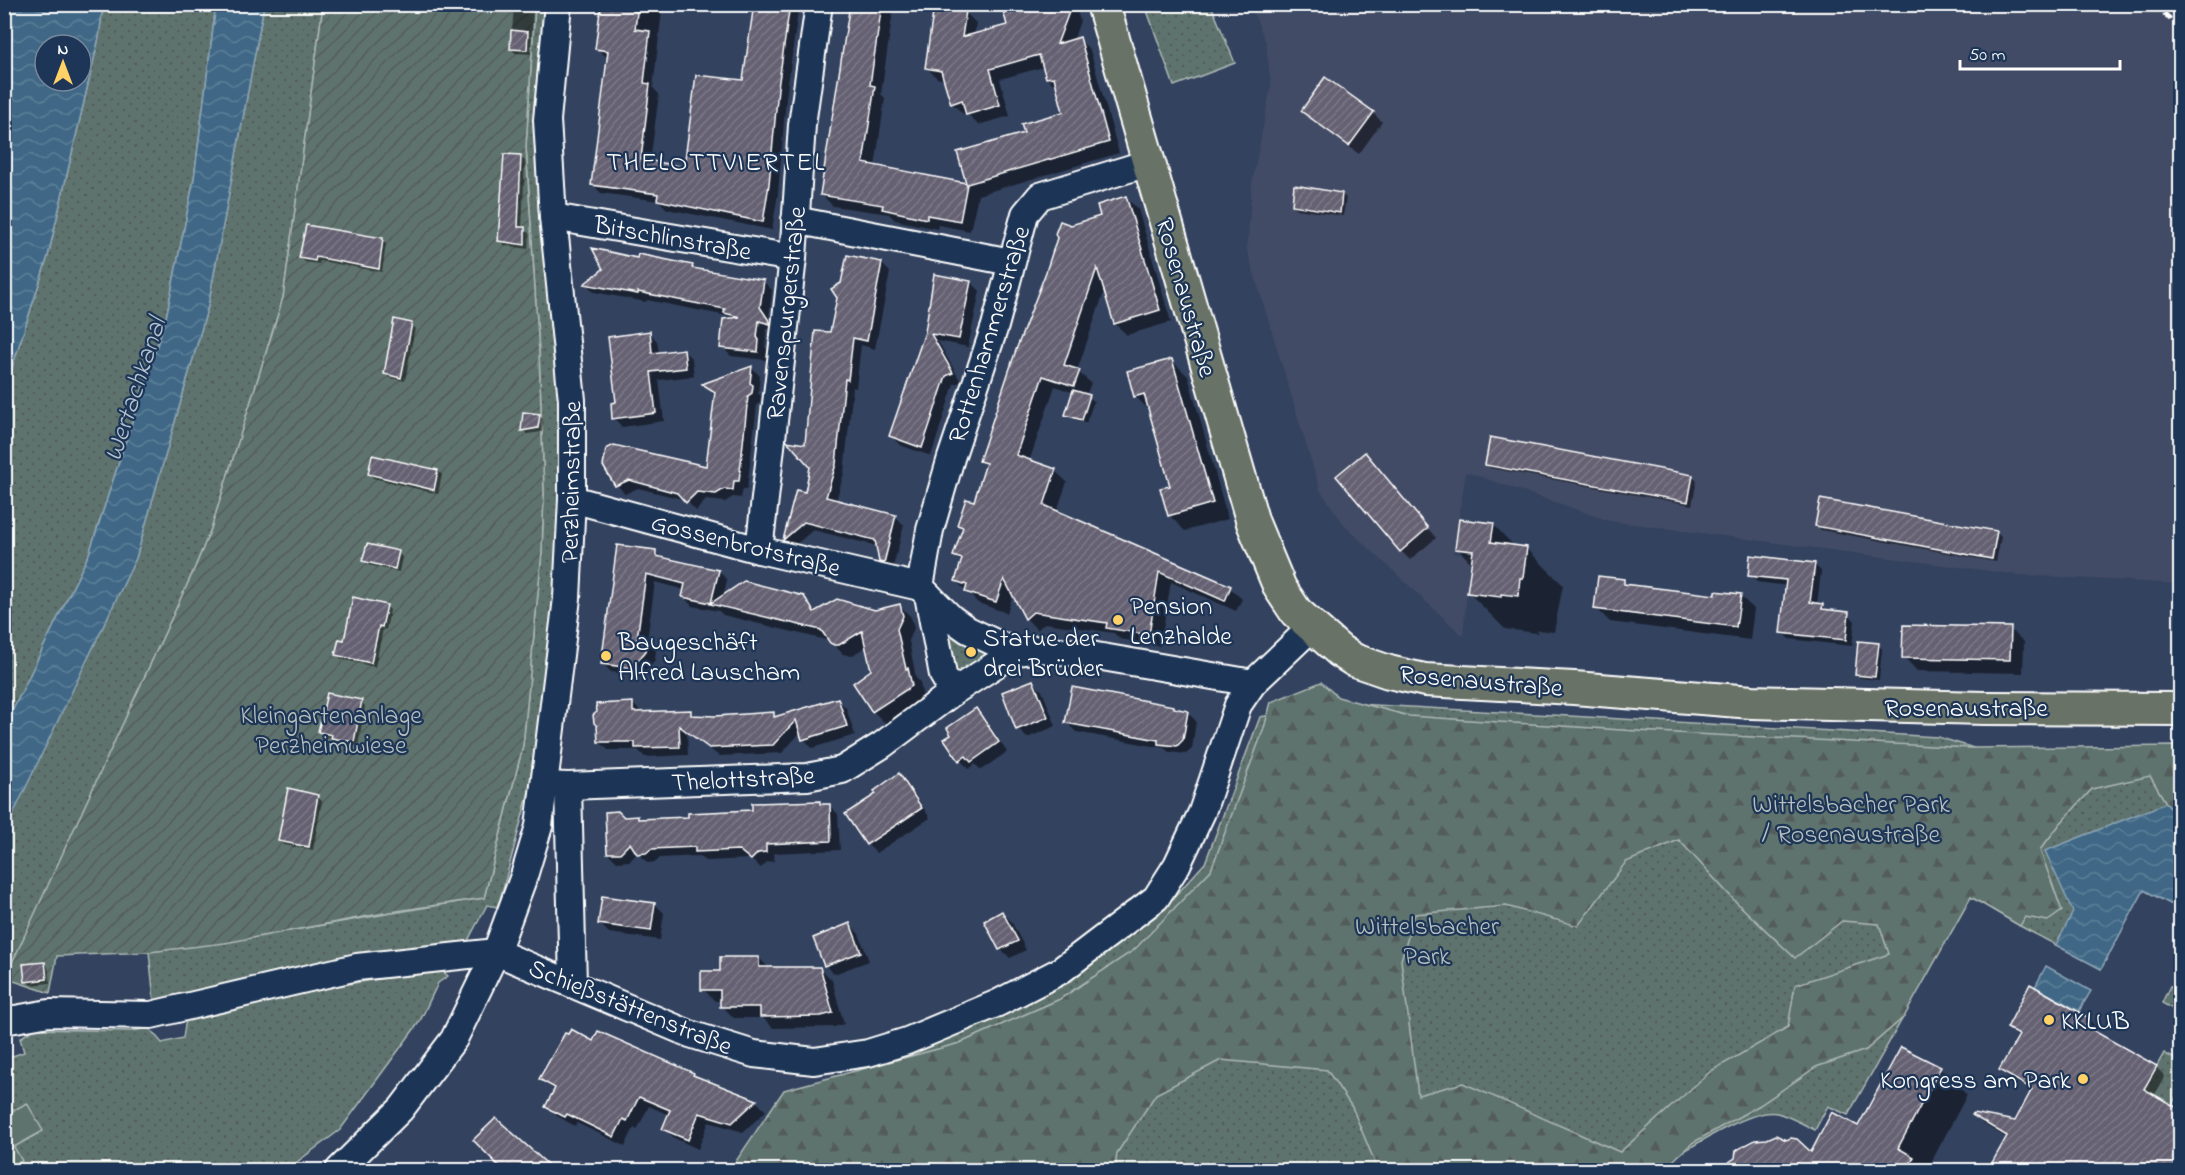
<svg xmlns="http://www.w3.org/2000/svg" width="2185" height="1175" font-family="'Indie Flower',sans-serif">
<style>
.built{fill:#424b65}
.grass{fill:url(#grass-dots);stroke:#aeb9b6;stroke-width:1.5}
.forest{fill:url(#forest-firs);stroke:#aeb9b6;stroke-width:1.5;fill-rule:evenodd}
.garden{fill:url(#garden-furrows);stroke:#aeb9b6;stroke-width:1.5}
.pitch{fill:#5e736e;stroke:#aeb9b6;stroke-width:1.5}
.water{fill:url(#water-waves);stroke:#8ca4b6;stroke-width:1.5;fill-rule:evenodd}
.shadow{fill:#0007;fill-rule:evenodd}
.building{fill:url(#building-hatch);stroke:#fff;stroke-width:1.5}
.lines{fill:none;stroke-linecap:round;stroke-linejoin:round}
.minor-casing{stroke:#fff;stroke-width:30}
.major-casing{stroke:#fff;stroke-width:36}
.minor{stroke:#1d3557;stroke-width:26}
.major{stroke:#697266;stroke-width:32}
.rail{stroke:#fff;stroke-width:4.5;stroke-dasharray:9 4.5;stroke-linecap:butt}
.poi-dot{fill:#ffd166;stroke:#1d3557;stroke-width:2}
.labels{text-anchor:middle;stroke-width:4.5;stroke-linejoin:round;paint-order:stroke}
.street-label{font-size:26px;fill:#fff;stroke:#1d3557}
.poi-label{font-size:26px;fill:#fff;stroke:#1d3557;text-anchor:start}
.park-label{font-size:26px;fill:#b7c0be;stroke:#1d3557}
.neighbourhood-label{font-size:27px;letter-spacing:1.5px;fill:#fff;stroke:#1d3557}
.water-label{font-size:27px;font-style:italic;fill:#b2c3cf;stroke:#1d3557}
</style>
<defs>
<pattern id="grass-dots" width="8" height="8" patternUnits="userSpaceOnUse" patternTransform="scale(1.5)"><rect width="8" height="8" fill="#5e736e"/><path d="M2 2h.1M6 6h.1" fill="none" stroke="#535c5a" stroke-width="1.8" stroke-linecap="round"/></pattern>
<pattern id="forest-firs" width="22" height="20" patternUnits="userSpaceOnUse" patternTransform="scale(1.5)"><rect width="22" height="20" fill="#5e736e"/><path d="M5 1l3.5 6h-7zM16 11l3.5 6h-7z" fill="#535c5a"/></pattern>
<pattern id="garden-furrows" width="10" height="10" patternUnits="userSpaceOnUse" patternTransform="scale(1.5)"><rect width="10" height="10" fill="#5e736e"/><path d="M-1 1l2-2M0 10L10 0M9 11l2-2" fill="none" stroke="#535c5a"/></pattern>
<pattern id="water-waves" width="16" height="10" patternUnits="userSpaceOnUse" patternTransform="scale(1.5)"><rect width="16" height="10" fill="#3f6886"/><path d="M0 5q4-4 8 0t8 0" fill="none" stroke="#5c7f98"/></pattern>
<pattern id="building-hatch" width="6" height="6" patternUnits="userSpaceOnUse" patternTransform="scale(1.5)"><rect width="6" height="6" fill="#656172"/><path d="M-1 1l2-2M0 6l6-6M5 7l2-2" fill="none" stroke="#7c7987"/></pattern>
</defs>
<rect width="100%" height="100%" fill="#33425f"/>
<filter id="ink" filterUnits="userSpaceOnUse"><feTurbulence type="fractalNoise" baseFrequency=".0167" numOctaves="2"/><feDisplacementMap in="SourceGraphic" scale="12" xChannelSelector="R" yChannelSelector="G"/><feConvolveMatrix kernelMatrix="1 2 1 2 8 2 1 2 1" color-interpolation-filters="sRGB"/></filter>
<g filter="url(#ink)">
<polygon class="built" points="1250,5 2180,5 2180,584 2020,575 1610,521 1466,472 1453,553 1470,555 1463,636 1345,526 1320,490 1247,250 1252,183 1271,86 1266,43"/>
<g class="grass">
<polygon points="103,5 216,5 194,179 166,318 89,554 5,726 5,389 48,256 99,37"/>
<polygon points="264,5 323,5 283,298 211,529 193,572 5,980 4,831 136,558 208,306"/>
<path d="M535,5H546L563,491L556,596L531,784L500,900L497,907L487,905L465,946L155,1009L149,952C261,938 372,915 484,898L523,746L542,552L544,492L539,353L526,146Z"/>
<polygon points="1145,5 1211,5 1235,63 1174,86"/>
<polygon points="947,629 989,651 989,654 960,674 951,670"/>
<path d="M1340,703L1938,737L1990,753L2180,751V909L2144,890L2101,969L2020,926L1971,897L1848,1115L1828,1106L1815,1130C1803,1124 1789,1116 1777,1113C1749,1107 1678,1156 1652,1170H747L794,1119L914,1052L1004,1014L1067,981L1166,906L1205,863L1260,717Z"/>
<path d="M442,971L448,976L438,983L420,1021L340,1130L286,1170H5L4,1059L24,1052L20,1038L34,1029L132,1031L149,1028L162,1043L183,1038L186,1019C271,1000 355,979 442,971Z"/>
<polygon points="2170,986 2180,991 2180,1013 2162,1003"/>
<polygon points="2164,1053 2180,1062 2180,1089 2172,1105 2144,1089"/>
</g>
<path class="forest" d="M1321,682L1338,697L1409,716L1637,731L1971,748L2180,746V821L2166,803L2150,776L2092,789L2060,824L2040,850L2062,911L2048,921L2025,917L2020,926L1971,897L1904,1017L1866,1050L1816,1067L1760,1105L1692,1143L1663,1170H1378L1352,1107L1327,1070L1221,1060L1156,1094L1117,1153L1115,1170H730L784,1090L960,1043L1060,999L1134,950L1211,870L1264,728L1271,702ZM1679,840L1734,900L1795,958L1842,921L1879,924L1889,954L1795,985L1788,1027L1711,1071L1620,1152L1463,1083L1418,1095L1401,960L1415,914L1506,906L1578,926L1626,862Z"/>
<polygon class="garden" points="323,5 535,5 526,147 539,353 544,492 542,552 523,746 484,898 390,912 225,943 149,952 57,956 50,993 5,978 193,572 211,529 283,298"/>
<polygon class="pitch" points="27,1103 43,1131 14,1147 22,1161 5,1170 5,1135 7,1133 5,1127 5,1115"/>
<g class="water">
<path d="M5,4L103,5L99,37L48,256L5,389ZM45,45H81V81H45Z"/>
<polygon points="216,5 264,5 208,306 136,558 5,831 5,726 89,554 166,318 194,179"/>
<polygon points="2166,803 2180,821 2180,909 2144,890 2101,969 2056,945 2073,912 2045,851"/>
<polygon points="2046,966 2091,991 2079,1011 2035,987"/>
</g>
<g class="shadow">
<polygon points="514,4 533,4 531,54 515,53 511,48"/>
<polygon points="602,4 666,4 665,10 662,10 653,88 659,94 650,162 685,169 744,82 755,4 799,4 786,98 778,194 772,230 667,209 659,201 601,193 592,184 608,58 597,49"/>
<polygon points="852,4 894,4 881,94 885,98 875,167 968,185 959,153 1026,134 1065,113 1059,89 1047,78 1044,67 1000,79 1010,116 978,125 967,113 963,114 952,103 945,80 937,78 926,67 965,12 976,23 974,35 1008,26 1002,4 1075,4 1080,21 1073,41 1079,39 1090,50 1119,153 978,195 970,231 938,225 937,229 895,220 889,214 833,206 822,195"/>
<polygon points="1303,111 1373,113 1382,122 1359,154 1312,120"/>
<polygon points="520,157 525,161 522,229 529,233 528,249 504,245 500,241"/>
<polygon points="1342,194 1346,198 1343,216 1297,209 1293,205"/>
<polygon points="1126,198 1138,209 1171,322 1127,335 1115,324 1105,289 1077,371 1091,383 1086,396 1094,401 1086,423 1071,418 1067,414 1074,393 1055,386 1029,462 1055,471 1067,482 1057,511 1230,588 1242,599 1236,611 1171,582 1160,646 1120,639 1114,633 1045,623 1037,630 1026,618 1013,595 1007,613 978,603 956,581 962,563 955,556 964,530 958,525 975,503 987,466 981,460 1071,226 1102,218"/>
<polygon points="382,240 386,244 382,272 320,261 319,264 305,262 300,258"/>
<polygon points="638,259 692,266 696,270 763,281 772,290 769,317 777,332 767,329 765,347 768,350 766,360 731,356 722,347 737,318 647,300 646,302 594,292 586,284"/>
<path d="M881,263L890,272L875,349L861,345L856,388L853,387L844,473L836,501L895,516L904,525L892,571L881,562L877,546L813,530L793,547L785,539L797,491L806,494L812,467L806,446L831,334ZM810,518L797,530V526Z"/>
<polygon points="971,282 980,291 968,347 938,341 961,382 954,384 931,456 900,445 891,436 927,333"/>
<polygon points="411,324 415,328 405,381 390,378 385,374"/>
<polygon points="649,332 657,341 659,353 684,351 692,359 694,376 659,380 664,421 622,427 614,418"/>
<polygon points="1171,360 1188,376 1228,519 1185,531 1169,515 1172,487 1150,411 1135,396"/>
<polygon points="751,367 760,376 758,393 761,396 760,402 757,405 747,489 743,489 741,498 733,497 725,502 706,500 696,511 686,500 638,488 625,494 617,485 605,465 708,468 716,395 704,385"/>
<polygon points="539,415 543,419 542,432 527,434 523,430"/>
<polygon points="1374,463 1436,538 1410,560 1401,551"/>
<polygon points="1486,464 1692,476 1697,480 1692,505 1490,468"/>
<polygon points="438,471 442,475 438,494 373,478 369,473"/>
<polygon points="1493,524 1515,547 1526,548 1563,585 1554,632 1538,630 1537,633 1505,629 1469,593 1472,564 1457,548"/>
<polygon points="1817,526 1997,533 2001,537 1996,562 1821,530"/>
<polygon points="656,552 664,560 719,571 727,580 723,597 803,597 817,612 875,612 899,605 911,617 914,628 909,641 916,678 920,682 923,698 885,723 873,711 855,684 873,670 867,646 851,656 843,654 830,641 723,615 719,611 692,606 684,597 685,590 655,582 647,641 656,650 655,660 641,676 611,672 602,663"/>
<polygon points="398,553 402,557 399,572 368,565 364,561"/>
<polygon points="1814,564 1821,571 1817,605 1822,605 1828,611 1848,614 1855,621 1852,646 1789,639 1782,632 1787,586 1757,582 1750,575"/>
<polygon points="1623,581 1628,586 1716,597 1740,596 1754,609 1750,640 1610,622 1596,608"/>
<polygon points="386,606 390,610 386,630 383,629 375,667 341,659 336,654 345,642"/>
<polygon points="2010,629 2024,642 2023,673 1917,671 1904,657"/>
<polygon points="1878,645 1882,649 1879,680 1860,678 1856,674"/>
<polygon points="1033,682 1042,691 1056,726 1027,738 1018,729"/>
<polygon points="837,699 846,708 855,735 812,748 804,739 801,732 782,753 719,756 687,732 688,755 645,757 638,750 608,750 599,741 633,704 641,712 690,711 695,716 715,717 773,714 777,718"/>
<polygon points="361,702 365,706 358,746 337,741 334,738 323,736 319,732"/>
<polygon points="1173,707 1177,711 1187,712 1196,721 1192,749 1186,754 1169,752 1164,748 1076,732 1067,723"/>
<polygon points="976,710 985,719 1007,752 981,770 975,764 969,769 960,760 953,735"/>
<polygon points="899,775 908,784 930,818 876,853 867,844 878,794"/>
<polygon points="317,797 322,801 313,850 284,845 279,841"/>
<polygon points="820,802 823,806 829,805 838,814 840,850 774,853 774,861 767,862 761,868 750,859 705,861 700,856 660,858 656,862 648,863 638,853 629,861 617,862 608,853 624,819 637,818 640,820 690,818"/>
<polygon points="655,904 664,913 660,940 609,933 600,924"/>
<polygon points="1002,912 1011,921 1026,950 1010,958 1001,949 986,921"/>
<polygon points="850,925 859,934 869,961 834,974 825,965 815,939"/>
<polygon points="759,958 769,968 820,968 832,980 844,1024 834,1027 773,1028 763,1018 734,1018 722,1006 722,1001 715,1001 703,989"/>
<polygon points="44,963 48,967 50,983 31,985 27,981"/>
<polygon points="2180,977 2180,991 2176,987"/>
<polygon points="2088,1019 2097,1028 2094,1033 2156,1067 2165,1076 2154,1096 2180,1111 2180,1170 1990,1170 2007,1138 1983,1124 1974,1115 2015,1123 2033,1091 2010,1079 2001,1070 2019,1038 2008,1028"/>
<polygon points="594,1043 693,1074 697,1079 756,1101 766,1111 743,1132 709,1122 698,1149 674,1138 664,1128 669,1115 649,1106 637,1130 634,1128 625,1146 577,1123 575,1126 557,1116 547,1106 555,1091 541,1079"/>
<polygon points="1902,1049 1940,1069 1967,1095 1927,1170 1726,1170 1726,1167 1811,1154 1859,1128"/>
<polygon points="496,1120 551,1170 500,1170 501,1167"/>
<polygon points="403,1164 409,1170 396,1170"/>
</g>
<g class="building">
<polygon points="601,4 638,4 635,29 650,31 644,83 650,84 641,159 684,167 696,75 743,80 754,4 790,4 778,88 769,184 763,222 657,200 658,194 591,185 608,51 595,49"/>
<polygon points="850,4 882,4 870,85 875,86 863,163 966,183 957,152 1024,133 1021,124 1063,112 1054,77 1046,78 1039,55 990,69 1000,105 966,115 962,100 951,104 941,71 925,68 934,6 966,11 962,37 1007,25 1001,4 1072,4 1057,44 1080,37 1109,142 967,184 960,221 927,215 927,219 882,209 883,205 820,195"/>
<polygon points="511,30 528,32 527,50 510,49"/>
<polygon points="1325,77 1374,112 1349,146 1301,111"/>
<polygon points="504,154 521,155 518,227 525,227 525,245 498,241"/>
<polygon points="1294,185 1342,193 1340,213 1292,205"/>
<polygon points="1126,196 1160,310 1114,324 1097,268 1064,365 1080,370 1074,386 1043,376 1016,455 1056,469 1044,505 1231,586 1225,601 1159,572 1149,635 1106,628 1107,623 1033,612 1025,619 1004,579 996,602 965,592 967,585 955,581 962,559 953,556 963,527 957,525 966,499 974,501 986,463 979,461 1016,350 1046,272 1057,238 1055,234 1060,221 1071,225 1100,216 1097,205"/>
<polygon points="306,225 383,238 379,269 316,257 315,261 299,258"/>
<polygon points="592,248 637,258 638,254 693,265 692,268 764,280 760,307 770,322 770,324 759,321 757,337 759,340 758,352 720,348 723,319 740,317 724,313 725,309 638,292 638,294 584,284 603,269"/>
<polygon points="847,255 882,262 867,341 853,338 848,380 845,379 836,464 826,497 896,515 884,563 879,562 875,540 804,522 783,540 796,490 805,492 810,467 787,441 805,444 815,331 830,332 837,298 831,289 841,283"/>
<polygon points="934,274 971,281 959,339 931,334 953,373 946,376 922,448 889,436 925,332"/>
<polygon points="394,319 412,323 401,378 384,374"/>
<polygon points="650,331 652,353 684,349 686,368 651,372 656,413 612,419 611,403 616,402 608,337"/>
<polygon points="1172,359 1213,503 1168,516 1160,488 1170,486 1144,394 1134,397 1127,371"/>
<polygon points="752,366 750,383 753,385 752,393 748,396 739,481 734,481 733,490 724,489 716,494 697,492 686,503 677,493 629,480 615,486 603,466 606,449 614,445 706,466 715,392 702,384"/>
<polygon points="1073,390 1090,395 1082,420 1065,415"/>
<polygon points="523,412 540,414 538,428 521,431"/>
<polygon points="1490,437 1693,475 1688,502 1485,465"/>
<polygon points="1365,452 1428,528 1400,552 1336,476"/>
<polygon points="372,455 438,470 434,490 368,474"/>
<polygon points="1820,499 1997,531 1992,559 1815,526"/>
<polygon points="1459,519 1494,523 1491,542 1527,547 1523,578 1520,578 1518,596 1501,594 1501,597 1467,593 1473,551 1455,549"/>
<polygon points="367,544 399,551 395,569 362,561"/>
<polygon points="617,545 656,550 656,556 719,570 711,603 682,597 685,584 646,574 637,639 648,640 646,651 632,668 601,664"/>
<polygon points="1750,555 1815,563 1810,602 1823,604 1822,609 1849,612 1846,640 1780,633 1786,580 1748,576"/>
<polygon points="1598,576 1624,579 1624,584 1715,595 1715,591 1741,594 1736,627 1594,609"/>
<polygon points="744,581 804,596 814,612 837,599 875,610 900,604 903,616 897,629 906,669 908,668 912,686 872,712 853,683 871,670 862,631 839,645 834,645 830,643 821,630 710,604"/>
<polygon points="353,597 387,605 382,627 379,626 371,663 335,655 339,639 344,640"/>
<polygon points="1903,625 2011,627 2010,660 1902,658"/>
<polygon points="1858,641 1879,643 1875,677 1855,675"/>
<polygon points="1033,680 1048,717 1016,730 1002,692"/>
<polygon points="1072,687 1174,706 1174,708 1188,711 1183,740 1177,746 1158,744 1158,740 1065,723"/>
<polygon points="327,693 362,700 354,742 331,738 332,735 318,732"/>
<polygon points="838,698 847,726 802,740 796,720 773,745 709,748 679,726 680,747 635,748 635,742 598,742 597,726 594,723 593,715 597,712 596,704 633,702 633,712 691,710 691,715 715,716 774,712 774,717"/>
<polygon points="976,708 999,742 971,762 966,756 959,761 944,739 951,735 947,728"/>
<polygon points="899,773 922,808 866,845 845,814 876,794 874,791"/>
<polygon points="288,788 318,795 309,847 278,841"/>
<polygon points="820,801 820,804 830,804 831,841 766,844 766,852 758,853 751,860 739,850 695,852 695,847 651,849 646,853 637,854 630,843 620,853 607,853 605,812 618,811 624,817 638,816 638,819 688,817 688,813 752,810 752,803"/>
<polygon points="602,896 655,903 651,931 598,924"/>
<polygon points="1002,911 1018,941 999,950 984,921"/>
<polygon points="850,923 861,952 824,966 813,938"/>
<polygon points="720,957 759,957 759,967 820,967 833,1013 821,1016 760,1017 760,1007 720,1007 720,990 701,990 701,971 720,971"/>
<polygon points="45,962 47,979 25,982 23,964"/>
<polygon points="2030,984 2089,1018 2085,1026 2157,1066 2144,1089 2181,1110 2181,1170 1988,1170 2007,1136 1972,1115 1973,1113 2015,1121 2032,1089 1999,1070 2019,1035 2007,1028"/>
<polygon points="571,1029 593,1041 598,1031 694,1073 693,1075 757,1100 732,1123 699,1113 688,1140 662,1129 670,1110 639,1097 627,1121 623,1119 614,1137 567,1114 565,1117 545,1107 555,1088 539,1079 565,1033 568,1034"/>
<polygon points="1901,1047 1941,1067 1898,1148 1914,1157 1907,1170 1717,1170 1735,1158 1736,1151 1740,1148 1755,1140 1767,1139 1776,1135 1786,1140 1791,1138 1797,1139 1811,1152 1832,1112 1858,1126"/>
<polygon points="496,1118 554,1170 503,1170 473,1140"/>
</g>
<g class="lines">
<defs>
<g id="minor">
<polyline points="553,217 793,258"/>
<polyline points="795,220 1011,262"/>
<polyline points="572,499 759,550 920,587"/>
<polyline points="759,550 793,258 802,125 819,4"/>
<polyline points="920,587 930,530 951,458 995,326 1025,214 1040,196 1148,163"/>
<polyline points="920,587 951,618 968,630 1015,652"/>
<polyline points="928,595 943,675 953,692"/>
<polyline points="545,785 568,786 807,777 842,770 882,745 953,692 1015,652 1042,649 1085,654 1253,683"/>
<polyline points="568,786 573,984"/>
<polyline points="4,1021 49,1013 151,1015 357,967 496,952 690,1034 754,1054 814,1061 868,1053 907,1041 998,1003 1060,971 1156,898 1177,865 1202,812 1238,705 1253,683 1312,627"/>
<polyline points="339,1170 401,1109 454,1039 496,952 524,876 539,826 567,598 572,499 572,400 553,217 547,120 558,4"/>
</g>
<polyline id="major" points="1103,4 1253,523 1280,588 1296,612 1340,651 1354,660 1389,672 1425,680 1574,688 1752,702 1984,708 2180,709"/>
</defs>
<use href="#minor" class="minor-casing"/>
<use href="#major" class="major-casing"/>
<use href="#minor" class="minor"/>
<use href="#major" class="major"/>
<polyline class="rail" points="2154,4 2180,28"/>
</g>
</g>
<g class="poi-dot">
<circle cx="1118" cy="620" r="6"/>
<circle cx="971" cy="652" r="6"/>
<circle cx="606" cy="656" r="6"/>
<circle cx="2049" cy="1020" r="6"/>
<circle cx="2083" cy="1079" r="6"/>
</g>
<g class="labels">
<g class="street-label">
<text transform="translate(673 237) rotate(10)" y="9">Bitschlinstraße</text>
<text transform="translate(1187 297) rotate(74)" y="9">Rosenaustraße</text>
<text transform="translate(785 313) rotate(-84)" y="9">Ravenspurgerstraße</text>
<text transform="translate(988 334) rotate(-73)" y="9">Rottenhammerstraße</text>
<text transform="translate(570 482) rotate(-89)" y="9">Perzheimstraße</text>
<text transform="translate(746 544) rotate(14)" y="9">Gossenbrotstraße</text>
<text transform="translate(1481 680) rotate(5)" y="9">Rosenaustraße</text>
<text x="1966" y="716">Rosenaustraße</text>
<text transform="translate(743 778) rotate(-3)" y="9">Thelottstraße</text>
<text transform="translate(631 1006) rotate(22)" y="9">Schießstättenstraße</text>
</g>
<g class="poi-label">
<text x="1130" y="614">Pension<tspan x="1130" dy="30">Lenzhalde</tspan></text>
<text x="983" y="646">Statue der<tspan x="983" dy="30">drei Brüder</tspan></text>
<text x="618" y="650">Baugeschäft<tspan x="618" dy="30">Alfred Lauscham</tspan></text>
<text x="2061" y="1029">KKLUB</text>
<text x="2071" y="1088" text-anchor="end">Kongress am Park</text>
</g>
<g class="park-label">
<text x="331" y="723">Kleingartenanlage<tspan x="331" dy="30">Perzheimwiese</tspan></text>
<text x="1851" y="812">Wittelsbacher Park<tspan x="1851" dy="30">/ Rosenaustraße</tspan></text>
<text x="1427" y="934">Wittelsbacher<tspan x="1427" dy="30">Park</tspan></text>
</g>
<g class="neighbourhood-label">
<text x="716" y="170">THELOTTVIERTEL</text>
</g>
<g class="water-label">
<text transform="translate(134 389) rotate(-72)" y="9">Wertachkanal</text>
</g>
</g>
<rect width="2185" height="1175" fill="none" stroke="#1d3557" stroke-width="24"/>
<rect x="12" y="12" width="2161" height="1151" fill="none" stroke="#fff" stroke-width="2" filter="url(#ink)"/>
<g transform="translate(63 63)"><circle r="28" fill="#1d3557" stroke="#77869a" stroke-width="1.5"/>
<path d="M0-4.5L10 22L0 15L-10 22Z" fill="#ffd166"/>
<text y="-9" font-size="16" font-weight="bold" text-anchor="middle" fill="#ffffff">N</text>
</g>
<path d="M1960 60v9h160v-9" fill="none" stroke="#ffffff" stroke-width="3"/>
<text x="1969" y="60" font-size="18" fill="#ffffff" stroke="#1d3557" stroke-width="4.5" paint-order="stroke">50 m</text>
</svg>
